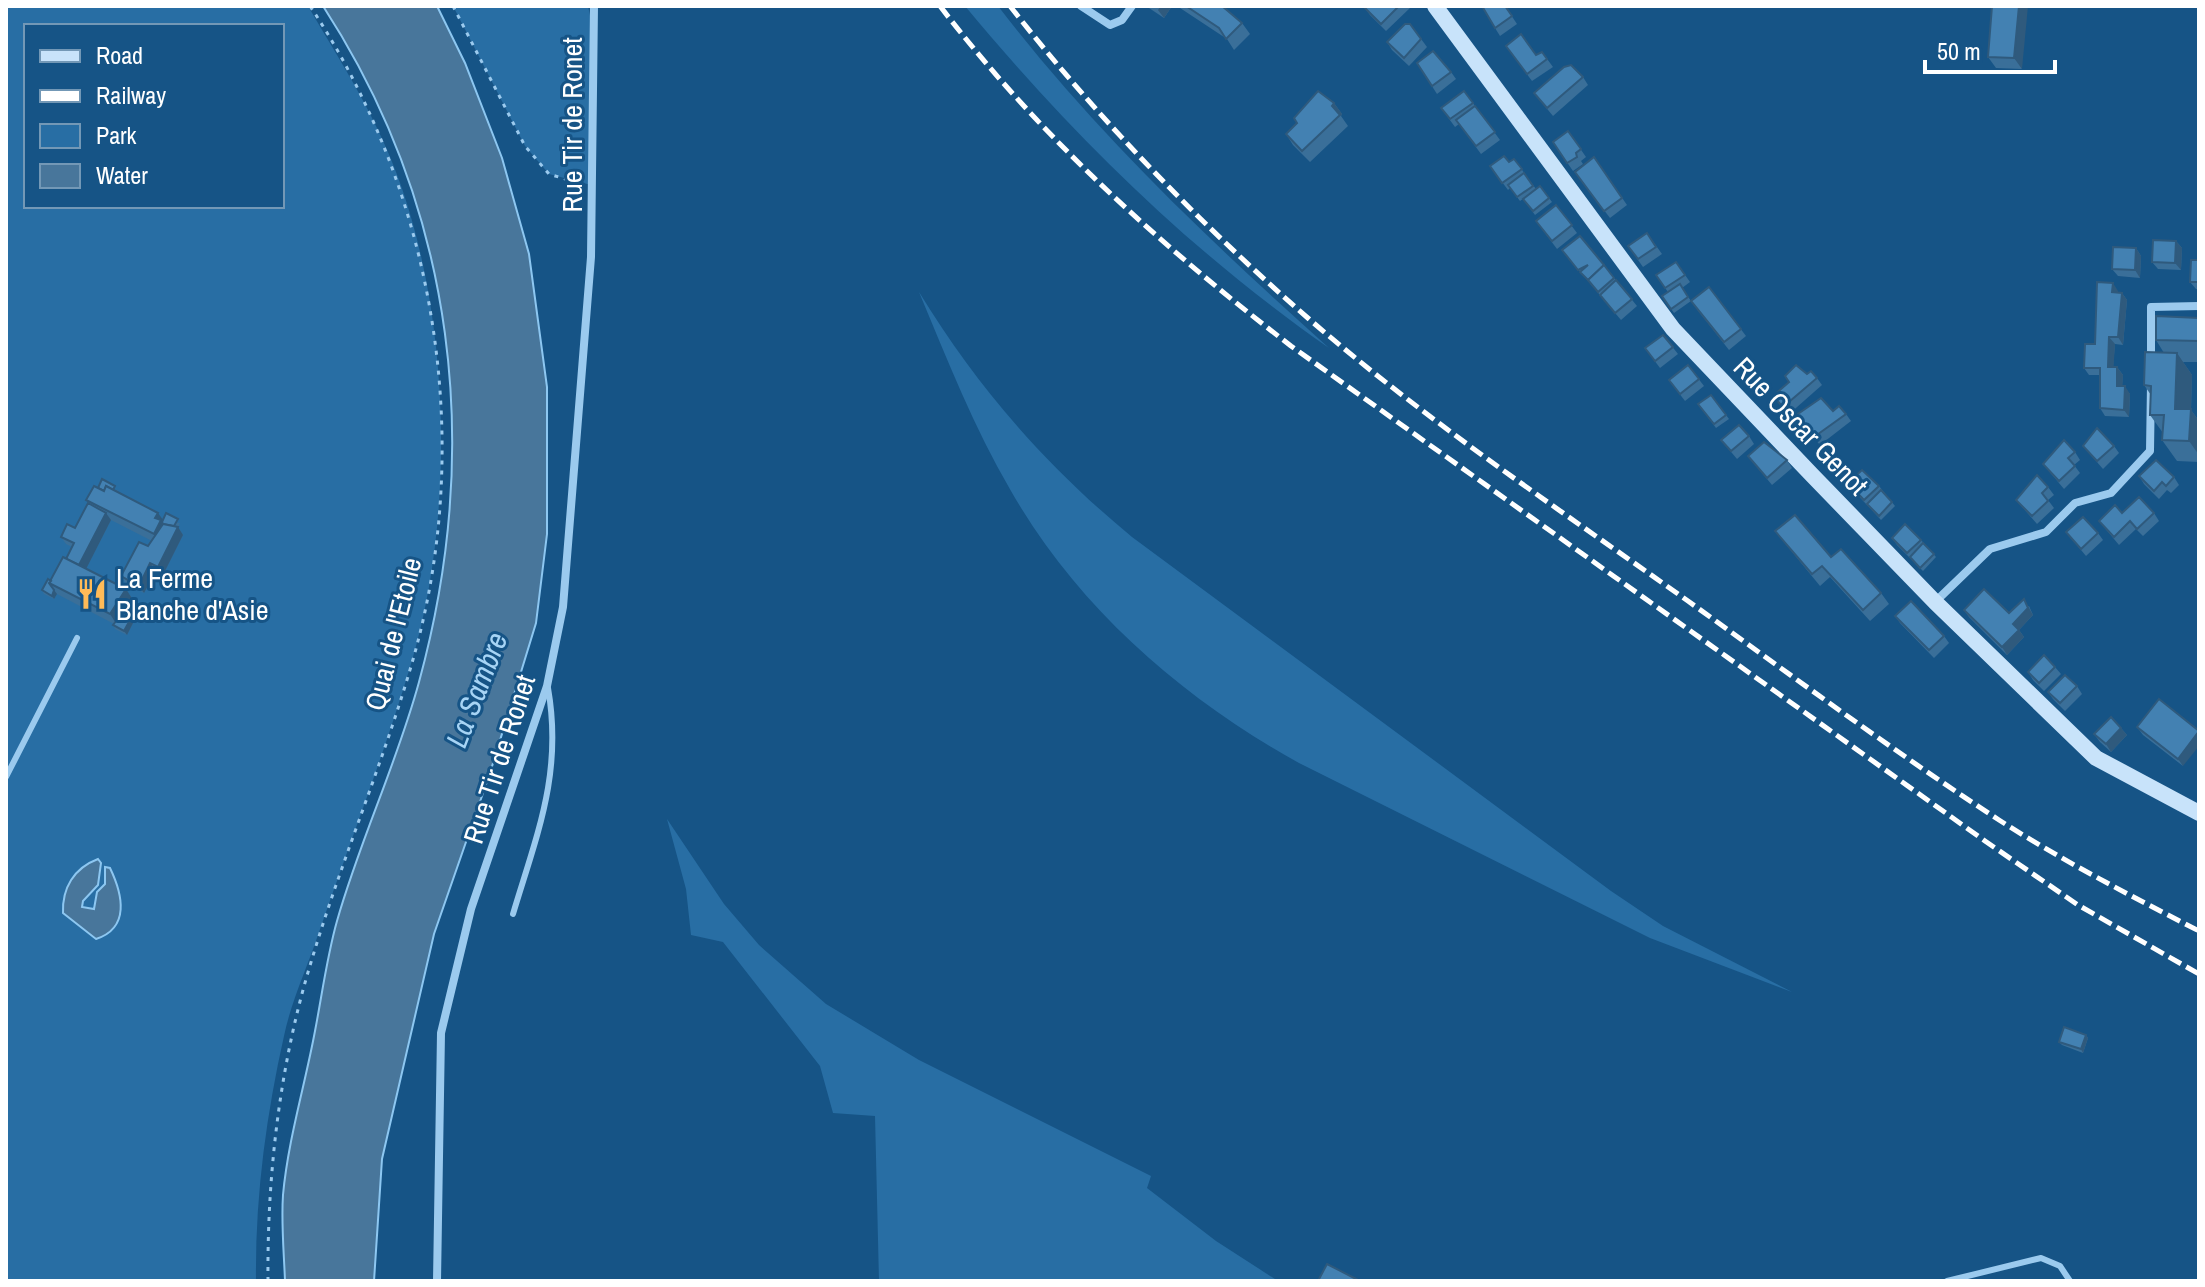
<svg xmlns="http://www.w3.org/2000/svg" width="2205" height="1287" font-family="'Archivo Narrow',sans-serif">
<style>
.green{fill:#286ea4;fill-rule:evenodd}
.water{fill:#48769b;stroke:#8dc7f1;stroke-width:2}
.lines{fill:none;stroke-linecap:round;stroke-linejoin:round}
.path{stroke:#9bcaee;stroke-width:3;stroke-dasharray:4 6;stroke-linecap:butt}
.lane{stroke:#9bcaee;stroke-width:6}
.street{stroke:#9bcaee;stroke-width:8}
.secondary{stroke:#c8e3fa;stroke-width:16}
.rail{stroke:#fff;stroke-width:5;stroke-dasharray:14 6;stroke-linecap:butt}
.wall{fill:#3a6f99}
.shaded-wall{fill:#2f5a7d}
.building{fill:#4381b2;stroke:#2f5a7d;stroke-width:2}
.labels{text-anchor:middle;stroke-width:6;stroke-linejoin:round;paint-order:stroke}
.street-label{font-size:28px;fill:#fff;stroke:#165486}
.poi-label{font-size:28px;fill:#fff;stroke:#165486;text-anchor:start}
.water-label{font-size:30px;font-style:italic;fill:#a7d4f5;stroke:#165486}
</style>
<rect width="100%" height="100%" fill="#165486"/>
<g class="green">
<path d="M6,6H308C331,46 357,86 377,128C451,278 459,505 411,664C384,755 349,845 318,935C307,968 291,1002 284,1036C266,1116 255,1199 256,1281H6ZM26,26H282V206H26Z"/>
<polygon points="453,6 588,6 595,39 595,186 549,174 525,146"/>
<path d="M965,6H998C1095,133 1211,242 1329,348C1189,250 1074,137 965,6Z"/>
<path d="M919,292C977,387 1046,466 1132,537L1611,891L1663,926L1792,992L1650,938L1299,763C1182,698 1078,608 1011,491C974,428 947,359 919,292Z"/>
<polygon points="667,819 724,904 759,945 826,1004 919,1060 1151,1176 1147,1188 1216,1241 1278,1281 879,1281 875,1116 833,1113 820,1066 723,942 691,935 686,889"/>
</g>
<g class="water">
<path d="M323,6H437L465,63L502,158L529,254L547,387V534L536,623L490,773L434,934L382,1159L374,1281H285C284,1253 281,1223 283,1195C288,1140 305,1085 315,1031C322,995 327,956 337,921C360,840 397,763 419,682C483,448 456,211 323,6Z"/>
<path d="M98,859L101,863L98,885L83,901L82,907L94,909L97,892L105,884V867L110,868C123,895 130,928 96,939L63,913C62,888 74,868 98,859Z"/>
</g>
<g class="lines">
<g class="path">
<polyline points="453,6 525,146 549,174 581,184"/>
<path d="M268,1281C267,1174 280,1062 312,959C342,859 383,763 412,663C476,443 436,195 310,6"/>
</g>
<g class="lane">
<polyline points="6,777 77,638"/>
<path d="M513,914C537,834 563,773 548,688"/>
<polyline points="1947,1281 2041,1258 2060,1266 2070,1281"/>
</g>
<g class="street">
<polyline points="1081,6 1110,25 1122,20 1132,6"/>
<polyline points="2151,362 2151,307 2199,306"/>
<polyline points="1935,602 1990,549 2046,532 2075,503 2111,493 2150,451 2151,384"/>
<polyline points="437,1281 441,1033 471,909 547,686 563,607 591,257 594,6"/>
</g>
<polyline class="secondary" points="1435,6 1673,329 1811,474 1935,602 2096,758 2199,813"/>
<g class="rail">
<path d="M940,6C1040,137 1161,246 1291,346L1985,841L2078,905L2199,974"/>
<path d="M1010,6C1099,120 1200,224 1309,319C1428,422 1560,510 1688,601C1791,675 1893,751 1999,820C2063,861 2131,896 2199,931"/>
</g>
</g>
<g class="wall">
<polygon points="1146,6 1172,6 1164,18"/>
<polygon points="1177,6 1222,6 1242,23 1250,34 1234,50 1227,39"/>
<polygon points="1366,6 1410,6 1411,7 1386,31 1370,15 1364,7"/>
<polygon points="1505,6 1517,24 1500,36 1495,28"/>
<polygon points="1992,6 2022,69 1996,68 1988,57"/>
<polygon points="1410,24 1427,47 1409,66 1392,50 1387,42"/>
<polygon points="1506,46 1536,55 1542,52 1553,67 1532,81"/>
<polygon points="1417,63 1451,72 1456,79 1437,94"/>
<polygon points="1583,77 1588,85 1553,116 1534,93"/>
<polygon points="1464,91 1500,140 1481,154 1459,124 1455,127 1441,108"/>
<polygon points="1334,103 1342,114 1341,116 1348,126 1310,162 1293,145 1286,134"/>
<polygon points="1568,131 1586,157 1581,161 1583,164 1573,171 1553,142"/>
<polygon points="1594,157 1627,205 1610,218 1575,172"/>
<polygon points="1514,159 1536,189 1540,186 1552,202 1535,215 1523,199 1535,190 1520,201 1510,188 1508,190 1490,166 1509,162"/>
<polygon points="1556,205 1577,233 1557,249 1536,221"/>
<polygon points="1647,233 1662,254 1643,267 1628,246"/>
<polygon points="1580,236 1637,306 1621,320 1562,250"/>
<polygon points="2176,241 2182,248 2181,270 2158,269 2152,262"/>
<polygon points="2136,248 2141,256 2140,278 2118,276 2112,269"/>
<polygon points="2199,260 2199,290 2196,289 2190,282"/>
<polygon points="1676,262 1690,282 1682,288 1691,301 1674,313 1662,296 1668,292 1656,275"/>
<polygon points="1709,287 1746,336 1729,350 1696,308"/>
<polygon points="2118,291 2118,292 2122,293 2127,300 2123,345 2115,344 2113,367 2117,367 2123,375 2122,386 2130,394 2129,417 2105,416 2100,408 2100,375 2089,375 2084,368"/>
<polygon points="2199,318 2199,362 2183,362 2192,375 2191,410 2199,421 2199,462 2177,461 2162,440 2163,433 2150,415 2151,395 2144,385 2164,353 2156,340"/>
<polygon points="1663,335 1678,354 1660,368 1645,348"/>
<polygon points="1688,365 1704,386 1685,401 1669,380"/>
<polygon points="1807,374 1817,378 1822,385 1788,415 1773,396"/>
<polygon points="1711,395 1729,419 1716,428 1698,404"/>
<polygon points="1833,411 1846,414 1851,421 1820,445 1795,416"/>
<polygon points="1749,436 1754,444 1737,459 1721,440"/>
<polygon points="2083,446 2114,446 2119,453 2103,469"/>
<polygon points="2075,452 2080,460 2074,465 2080,473 2064,489 2043,464"/>
<polygon points="1748,456 1787,460 1792,468 1772,485"/>
<polygon points="2139,476 2174,477 2179,485 2171,493 2167,490 2159,499 2144,484"/>
<polygon points="1848,483 1879,486 1895,506 1881,520 1853,490"/>
<polygon points="2048,487 2054,495 2048,500 2054,508 2037,524 2016,500"/>
<polygon points="98,488 118,490 117,491 163,520 180,523 178,527 183,535 163,575 156,571 144,593 126,584 121,576 152,541 111,520 86,569 126,589 133,600 123,616 133,623 127,635 115,629 113,625 114,624 57,594 54,599 44,594 42,590 51,581 66,559 72,547 66,544 61,537 75,528 89,504 86,500"/>
<polygon points="2122,513 2154,513 2159,521 2143,536 2136,529 2119,545 2099,521"/>
<polygon points="1775,531 1831,557 1881,593 1889,604 1870,621 1830,577 1820,586"/>
<polygon points="2066,532 2098,533 2103,540 2086,556"/>
<polygon points="1892,538 1921,540 1936,557 1923,571 1897,545"/>
<polygon points="2029,606 2033,615 2019,630 2024,637 2007,655 1969,617 1964,610 2009,613"/>
<polygon points="1895,616 1944,636 1949,643 1934,658 1900,623"/>
<polygon points="2055,667 2061,674 2044,691 2033,680 2028,672"/>
<polygon points="2077,686 2082,694 2065,711 2053,699 2048,692"/>
<polygon points="2159,699 2183,766 2143,735 2137,727"/>
<polygon points="2121,728 2127,735 2111,752 2100,742 2094,734"/>
<polygon points="2086,1035 2088,1038 2083,1053 2062,1045 2059,1042"/>
</g>
<g class="shaded-wall">
<polygon points="1161,6 1172,6 1164,18 1158,10"/>
<polygon points="2019,6 2028,6 2022,69 2014,58"/>
<polygon points="1334,103 1342,114 1341,116 1332,106"/>
<polygon points="2176,241 2182,248 2181,270 2175,263"/>
<polygon points="2136,248 2141,256 2140,278 2135,270"/>
<polygon points="2113,283 2118,291 2117,299 2112,292"/>
<polygon points="2122,293 2127,300 2123,345 2118,337"/>
<polygon points="2109,337 2115,344 2113,375 2108,367"/>
<polygon points="2177,353 2192,375 2191,410 2199,421 2199,455 2189,441 2175,409"/>
<polygon points="2117,367 2123,375 2122,393 2117,386"/>
<polygon points="2125,386 2130,394 2129,417 2124,410"/>
<polygon points="106,513 111,520 83,575 78,567"/>
<polygon points="158,513 166,524 161,546 154,534 155,518"/>
<polygon points="178,527 183,535 163,575 158,567"/>
<polygon points="150,563 156,571 144,593 139,586"/>
<polygon points="126,589 133,600 117,625 110,614"/>
<polygon points="54,590 57,594 54,599 52,596"/>
<polygon points="2024,599 2033,615 2019,630 2024,637 2007,655 2002,647"/>
<polygon points="130,620 133,623 127,635 124,631"/>
<polygon points="2121,728 2127,735 2111,752 2106,744"/>
<polygon points="2199,732 2199,746 2183,766 2178,759"/>
<polygon points="2086,1035 2088,1038 2083,1053 2081,1049"/>
</g>
<g class="building">
<polygon points="1186,6 1222,6 1242,23 1226,39 1219,28"/>
<polygon points="1366,6 1399,6 1381,24 1364,7"/>
<polygon points="1482,6 1505,6 1512,16 1495,28"/>
<polygon points="1992,6 2019,6 2014,58 1988,57"/>
<polygon points="1405,24 1410,24 1421,39 1404,58 1387,42"/>
<polygon points="1521,34 1536,55 1542,52 1547,59 1527,74 1506,46"/>
<polygon points="1433,51 1451,72 1432,86 1417,63"/>
<polygon points="1571,65 1583,77 1547,108 1534,93 1564,67"/>
<polygon points="1318,91 1334,103 1332,106 1340,115 1302,151 1286,134 1297,123 1294,118"/>
<polygon points="1464,91 1473,103 1450,119 1441,108"/>
<polygon points="1475,106 1495,132 1476,146 1456,120"/>
<polygon points="1568,131 1581,149 1576,153 1577,157 1567,163 1553,142"/>
<polygon points="1504,156 1509,162 1514,159 1522,169 1502,183 1490,166"/>
<polygon points="1594,157 1622,198 1604,211 1575,172"/>
<polygon points="1524,173 1533,186 1517,197 1508,185"/>
<polygon points="1540,186 1549,198 1533,211 1523,199"/>
<polygon points="1556,205 1572,225 1552,241 1536,221"/>
<polygon points="1647,233 1656,247 1638,259 1628,246"/>
<polygon points="1580,236 1604,265 1588,280 1591,283 1580,272 1588,265 1578,270 1562,250"/>
<polygon points="2153,240 2176,241 2175,263 2152,262"/>
<polygon points="2113,247 2136,248 2135,270 2112,269"/>
<polygon points="2191,260 2199,260 2199,282 2190,282"/>
<polygon points="1676,262 1685,275 1665,288 1656,275"/>
<polygon points="1604,265 1614,278 1598,292 1588,280"/>
<polygon points="1616,280 1632,299 1615,313 1600,295"/>
<polygon points="2097,282 2113,283 2112,292 2122,293 2118,337 2109,337 2108,367 2117,367 2117,386 2125,386 2124,410 2100,408 2100,368 2084,368 2085,344 2095,344"/>
<polygon points="1680,284 1688,297 1671,309 1662,296"/>
<polygon points="1709,287 1741,329 1724,342 1691,301"/>
<polygon points="2156,316 2199,318 2199,341 2156,340"/>
<polygon points="1663,335 1673,347 1655,361 1645,348"/>
<polygon points="2145,352 2177,353 2175,409 2191,409 2189,441 2162,440 2164,415 2150,415 2151,386 2144,385"/>
<polygon points="1688,365 1699,379 1680,394 1669,380"/>
<polygon points="1796,365 1807,374 1811,371 1817,378 1783,407 1773,396 1789,382 1785,376"/>
<polygon points="1711,395 1726,415 1714,424 1698,404"/>
<polygon points="1821,398 1833,411 1839,406 1846,414 1814,437 1795,416"/>
<polygon points="1739,425 1749,436 1731,451 1721,440"/>
<polygon points="2097,428 2114,446 2097,461 2083,446"/>
<polygon points="2064,440 2075,452 2068,458 2075,466 2059,481 2043,464"/>
<polygon points="1764,442 1787,460 1767,478 1748,456"/>
<polygon points="2156,460 2174,477 2166,486 2162,482 2154,491 2139,476"/>
<polygon points="1862,470 1879,486 1864,500 1848,483"/>
<polygon points="2037,475 2048,487 2042,493 2048,501 2032,516 2016,500"/>
<polygon points="102,479 115,486 113,490 106,486 104,491 98,488"/>
<polygon points="94,486 104,491 106,486 158,513 155,518 161,520 154,534 86,500"/>
<polygon points="1881,490 1892,502 1879,516 1867,504"/>
<polygon points="2139,497 2154,513 2137,529 2130,521 2114,537 2099,521 2115,505 2122,513"/>
<polygon points="88,503 106,513 79,565 66,559 74,543 61,537 67,524 75,528"/>
<polygon points="166,513 178,519 174,526 163,524 162,522"/>
<polygon points="1795,515 1831,557 1841,549 1881,593 1863,610 1822,566 1812,574 1775,531"/>
<polygon points="2083,517 2098,533 2081,549 2066,532"/>
<polygon points="163,524 178,527 158,567 150,563 139,586 121,576 139,542 148,546"/>
<polygon points="1905,524 1921,540 1907,553 1892,538"/>
<polygon points="1923,543 1934,554 1920,568 1910,557"/>
<polygon points="63,557 126,589 110,614 49,583"/>
<polygon points="48,579 51,581 49,583 54,590 52,596 42,590"/>
<polygon points="1984,589 2009,613 2024,599 2028,608 2013,624 2019,630 2002,647 1964,610"/>
<polygon points="1911,601 1944,636 1929,650 1895,616"/>
<polygon points="121,615 130,620 124,631 113,625"/>
<polygon points="2044,655 2055,667 2039,683 2028,672"/>
<polygon points="2065,675 2077,686 2060,703 2048,692"/>
<polygon points="2159,699 2199,731 2178,759 2137,727"/>
<polygon points="2111,717 2121,728 2106,744 2094,734"/>
<polygon points="2064,1027 2086,1035 2081,1049 2059,1042"/>
<polygon points="1327,1264 1360,1281 1318,1281"/>
</g>
<defs>
<symbol id="restaurant-bare" viewBox="-9 -9 18 18"><path d="M-5-6h1v4h1v-4h1v4h1v-4h1v5L-1.5 .5V6h-2V.5L-5-1ZM5-6V6H3V1.5H1.5Q1.5-4 5-6Z" fill="#ffbb58" stroke="#165486" stroke-width="2.5" paint-order="stroke"/></symbol>
</defs>
<g fill-rule="evenodd">
<use href="#restaurant-bare" x="70" y="572" width="44" height="44"/>
</g>
<g class="labels">
<g class="street-label">
<text transform="translate(572 125) rotate(-90)" y="10">Rue Tir de Ronet</text>
<text transform="translate(1801 426) rotate(46)" y="10">Rue Oscar Genot</text>
<text transform="translate(393 634) rotate(-76)" y="10">Quai de l'Etoile</text>
<text transform="translate(499 759) rotate(-72)" y="10">Rue Tir de Ronet</text>
</g>
<g class="poi-label">
<text x="116" y="588">La Ferme<tspan x="116" dy="32">Blanche d'Asie</tspan></text>
</g>
<g class="water-label">
<text transform="translate(477 690) rotate(-69)" y="10">La Sambre</text>
</g>
</g>
<rect width="2205" height="1287" fill="none" stroke="#ffffff" stroke-width="16"/>
<rect x="24" y="24" width="260" height="184" fill="#165486" stroke="#7398b6" stroke-width="2"/>
<rect x="40" y="50" width="40" height="12" fill="#c8e3fa" stroke="#7398b6" stroke-width="2"/>
<text x="96" y="64" font-size="24" fill="#ffffff">Road</text>
<rect x="40" y="90" width="40" height="12" fill="#ffffff" stroke="#7398b6" stroke-width="2"/>
<text x="96" y="104" font-size="24" fill="#ffffff">Railway</text>
<rect x="40" y="124" width="40" height="24" fill="#286ea4" stroke="#7398b6" stroke-width="2"/>
<text x="96" y="144" font-size="24" fill="#ffffff">Park</text>
<rect x="40" y="164" width="40" height="24" fill="#48769b" stroke="#7398b6" stroke-width="2"/>
<text x="96" y="184" font-size="24" fill="#ffffff">Water</text>
<path d="M1925 60v12h130v-12" fill="none" stroke="#ffffff" stroke-width="4"/>
<text x="1937" y="60" font-size="24" fill="#ffffff" stroke="#165486" stroke-width="6" paint-order="stroke">50 m</text>
</svg>
